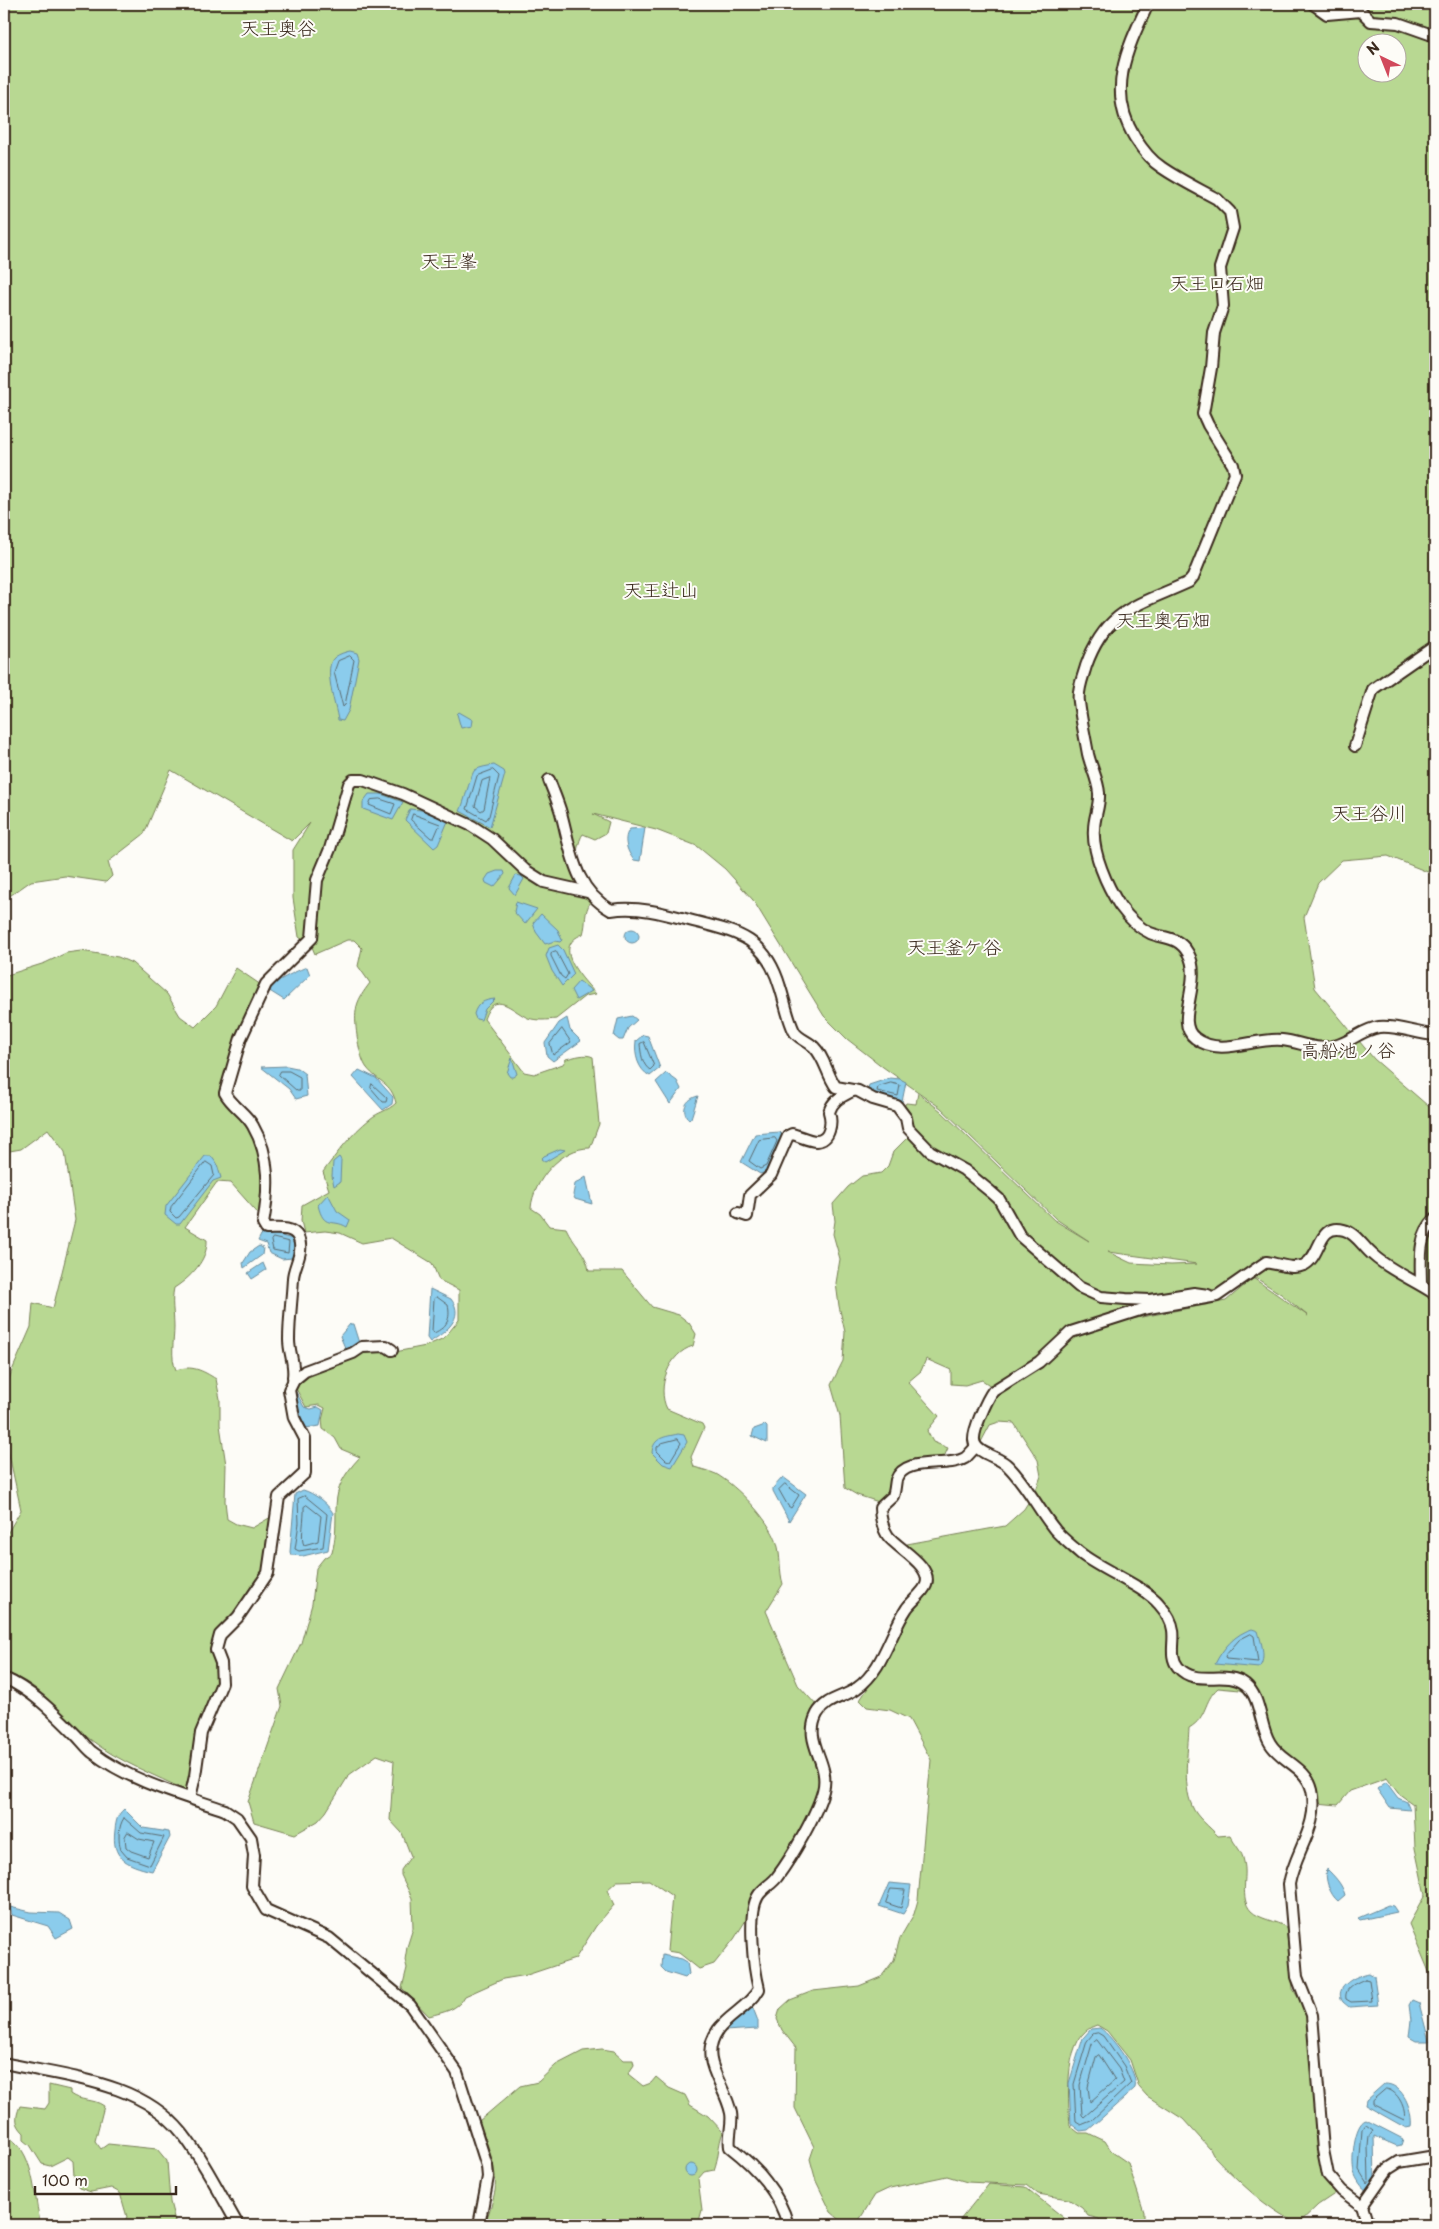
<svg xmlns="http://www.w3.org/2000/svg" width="1439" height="2229" font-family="'Playpen Sans','Klee One',sans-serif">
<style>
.green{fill:#b8d892;stroke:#7a8158;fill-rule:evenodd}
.water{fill:#8bccec;stroke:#6b8b9a}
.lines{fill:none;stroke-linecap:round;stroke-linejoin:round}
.shore{stroke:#5b6b70;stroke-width:1}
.minor-casing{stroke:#3b2a1e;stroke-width:14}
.minor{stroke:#fdfcf7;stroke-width:10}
.labels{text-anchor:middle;stroke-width:4;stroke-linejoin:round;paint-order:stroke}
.neighbourhood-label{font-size:19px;fill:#3b2a1e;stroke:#fdfcf7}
</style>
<rect width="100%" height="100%" fill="#fdfcf7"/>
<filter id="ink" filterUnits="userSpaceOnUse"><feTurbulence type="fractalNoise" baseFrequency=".02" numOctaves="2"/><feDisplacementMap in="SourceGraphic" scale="10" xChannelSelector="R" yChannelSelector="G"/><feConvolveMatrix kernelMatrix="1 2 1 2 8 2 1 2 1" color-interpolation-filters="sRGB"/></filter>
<g filter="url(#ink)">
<g class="green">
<path d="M4,4H1435V875L1388,856L1342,860L1318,883L1304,917L1315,988L1374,1059L1435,1112V1976L1430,1974L1409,1924L1425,1895L1415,1848L1413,1804L1398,1793L1387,1778L1350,1791L1338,1805L1317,1803C1318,1772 1289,1764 1274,1741C1264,1726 1256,1709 1247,1693L1240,1690L1218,1688C1203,1701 1208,1717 1189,1728C1188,1753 1182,1783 1192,1806C1196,1817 1210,1827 1218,1836L1230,1835C1235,1846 1242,1850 1244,1862C1248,1877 1239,1898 1251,1911C1259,1919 1276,1921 1286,1927L1293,1989L1306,2011L1310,2032L1316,2139L1321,2168L1324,2179L1336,2193L1318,2205L1298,2224C1264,2207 1239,2182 1213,2155L1210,2149L1183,2119L1147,2096L1139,2087L1130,2060L1107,2031L1097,2025C1063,2034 1068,2098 1070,2126L1079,2133H1088L1105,2141L1112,2152L1128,2163L1144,2212V2225H1102L1099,2219L1088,2216L1082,2208L1068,2199L1038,2194L1027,2185L967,2182L947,2176L890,2188L875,2195L856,2225H846L831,2212L816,2181L810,2159L814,2147L795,2108L796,2048L782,2030L777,2019L780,2009L790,2000L813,1991L859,1986L881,1977L894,1960L900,1938L914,1914L918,1900L931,1760L909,1719L890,1710L867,1707L860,1700L885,1662L909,1614L932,1586L933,1575L928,1566L907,1544L1005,1526L1024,1509L1036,1490L1041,1476L1038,1460L1014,1423L999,1422L990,1425L981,1442L978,1443L991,1399L999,1389L1038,1368L1055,1355L1073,1335L1100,1325L1226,1301L1253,1278L1308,1316L1281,1294L1245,1271L1217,1292L1101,1317L1077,1324L1041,1355L991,1386L982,1380L965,1385L951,1384V1370L926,1359L921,1371L908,1382L939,1416L927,1431L933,1442L948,1448L944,1457L914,1462L882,1503L857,1495L845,1488L840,1416L831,1385L843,1361L845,1332L839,1306L836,1283L840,1259L833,1234L835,1221L833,1204L848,1187L862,1176L881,1173L888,1166L893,1152L910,1135L903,1108L906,1103L916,1104L918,1093L941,1111L1054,1220L1089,1241L1056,1219L941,1108L883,1067L847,1039L824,1016L753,900L725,869L697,846L656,830L593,814L609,822L606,833L595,839L583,834C578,840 577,857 572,867L582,889L591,901C583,914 587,921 583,934C550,947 583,979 596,994L585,996L556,1019C547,1020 537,1021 528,1018C512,1011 495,988 484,1019L524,1072L534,1074L563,1064L566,1059C575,1057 585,1053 593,1057L599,1124L590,1148C562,1147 533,1181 531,1208L540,1214L549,1226L566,1228C573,1244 587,1253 589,1271H622L652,1307L679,1315L689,1323L696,1334L693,1346C669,1353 656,1387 667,1409L702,1424L704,1428L691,1457L694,1467C701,1469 709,1471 716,1474C737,1486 769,1519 777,1543C781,1556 779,1571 783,1584L766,1611L798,1685L817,1706L808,1727V1743L820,1767L822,1786L814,1804L774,1876L734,1939L714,1964L699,1969L679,1953L667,1951L672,1896L649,1880L617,1881L607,1890L614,1905L596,1926L575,1959L527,1975L503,1979L465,1996C458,2010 444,2012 429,2016L402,1988L407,1968L405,1960L407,1947L413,1928L412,1898L401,1875V1870L411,1856L402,1833L390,1820L394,1761L377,1755L349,1775L326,1812L318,1821L295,1834L254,1822L248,1802L282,1706L279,1689L301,1643L312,1604L316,1568L324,1558L332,1553C343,1509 323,1496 360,1457L341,1449L335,1438L323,1429L322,1420L325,1408L319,1405L306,1407L294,1385L300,1379L361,1349L395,1352L426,1346L444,1338L459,1320V1290L439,1280L432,1263L391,1238L362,1243L340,1233L325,1231L304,1233L301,1221L302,1205L329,1190L323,1172C337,1153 352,1133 370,1119C378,1112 388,1111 396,1103C391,1082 379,1083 367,1068C359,1058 354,1023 356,1011C357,1000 364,991 370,983L358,966L362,948L354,940H347L315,954L312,947L299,937L293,898V850L310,823L292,841L171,770L144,834L108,862L112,876L106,882L65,876L31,881L4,900ZM1366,42H1396V72H1366ZM1108,1252L1197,1264L1171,1265L1131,1263Z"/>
<path d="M81,951L118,957L132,963L167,994L180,1016L195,1027L216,1006L236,968L261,985L222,1087C226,1110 238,1110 250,1127C268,1152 265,1188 262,1218L231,1183L217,1182L185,1227L207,1240C208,1260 190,1278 174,1288C171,1302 174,1313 174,1327C174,1342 170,1356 176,1370C192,1365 202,1370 216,1379L220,1399V1425L226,1465L225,1501L227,1519L236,1524L252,1528L271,1517L264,1574L218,1633L219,1683L195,1740L187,1791C155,1775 119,1762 91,1740C59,1716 46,1686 4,1672V1539L21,1510L4,1431V1396L11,1373L31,1327L33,1303L53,1308L75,1220L65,1152L48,1129L21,1149L4,1152V976L45,963L66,953Z"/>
<path d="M602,2049L614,2051L624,2060H633L634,2065L628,2074L643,2086L651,2083L656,2077L669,2088L685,2095L690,2105L708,2116L723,2132C718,2145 719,2157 714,2170L704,2172L698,2179L702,2210L698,2225H485C488,2214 493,2202 495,2191C498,2167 486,2143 479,2121L520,2086L538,2082L556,2065L583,2051Z"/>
<path d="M49,2085L70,2090V2094C81,2102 93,2098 104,2106L95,2141L101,2149L108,2144L157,2149L167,2161L170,2202L176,2225H122L127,2217L120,2193L111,2188L91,2192L79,2188L74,2176L73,2161L68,2157L50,2166L42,2164L30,2145L24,2140V2133C15,2124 15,2118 20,2106L45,2109L49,2103Z"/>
<path d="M4,2135C36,2148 33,2197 41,2225H4Z"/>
<polygon points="989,2184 1025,2187 1073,2225 956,2225"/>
</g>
<g class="water">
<path d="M350,651L357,653L359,659L349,710L343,721L338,720C336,706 322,666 335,657C339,654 345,652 350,651Z"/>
<polygon points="459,712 473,720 472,726 461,728 457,714"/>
<path d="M494,765L504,771L505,774L490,827L460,811C464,804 471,773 475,770C480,767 488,766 494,765Z"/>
<polygon points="369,794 381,794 403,802 393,820 363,809 363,802"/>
<polygon points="410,809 421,810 448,821 438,845 434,848 405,820"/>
<path d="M645,828L640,861L634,860C627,852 622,838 630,829Z"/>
<polygon points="497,871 504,871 505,874 494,887 486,883 485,880 489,874"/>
<polygon points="516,875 521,876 524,879 515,895 509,888"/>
<polygon points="516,902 537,909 525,924 514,912"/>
<polygon points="541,914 558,930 562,940 560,942 555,941 545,944 536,932 533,923"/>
<circle cx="632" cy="936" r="7"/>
<polygon points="558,945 563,950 574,974 562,986 552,971 546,956 549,948"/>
<path d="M307,967L310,975L284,1000L268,990C271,983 298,970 307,967Z"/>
<polygon points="579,981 592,991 576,1000 571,990"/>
<path d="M495,999L485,1009L481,1020L476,1019L474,1014C477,1003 484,1000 495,999Z"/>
<polygon points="632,1016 637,1020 628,1028 623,1040 619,1040 614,1036 618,1019"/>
<polygon points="567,1018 570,1030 581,1041 553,1061 547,1056 545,1043 559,1023"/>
<path d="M643,1035L648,1036L660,1068L650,1076C638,1070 634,1054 636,1041Z"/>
<polygon points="512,1058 517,1074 513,1077 510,1077 507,1073"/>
<polygon points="287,1066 297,1068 305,1074 307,1096 296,1099 289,1089 261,1067"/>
<polygon points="359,1070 376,1078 393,1097 392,1104 383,1110 353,1077"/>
<polygon points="666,1073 677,1081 681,1089 670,1104 656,1082"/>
<polygon points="890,1078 900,1079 906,1082 902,1102 878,1097 868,1090 869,1085"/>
<path d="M698,1096L691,1118L689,1120C680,1110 686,1099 698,1096Z"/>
<path d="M779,1132L784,1137C779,1150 775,1170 760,1174L741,1162L755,1134Z"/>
<polygon points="560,1149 565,1150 545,1162 541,1159 544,1156"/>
<polygon points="205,1156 211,1156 217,1164 221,1178 213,1181 180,1224 176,1224 165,1215 166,1206"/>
<polygon points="339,1157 341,1160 340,1182 334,1186 332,1176 333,1162"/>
<polygon points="586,1177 592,1204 575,1199 573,1195 575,1184"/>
<path d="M328,1194L337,1211L350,1220L347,1227C332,1218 324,1230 318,1205Z"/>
<polygon points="266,1232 293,1239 295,1244 292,1258 282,1259 269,1253 266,1244 258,1241 261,1235"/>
<polygon points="259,1246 263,1248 262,1255 244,1268 243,1263 250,1252"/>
<polygon points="263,1263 266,1270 252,1279 248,1273"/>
<path d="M430,1289L451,1299C466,1318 444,1333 430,1342L427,1338Z"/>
<polygon points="350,1324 353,1324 359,1343 346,1350 340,1336"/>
<polygon points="294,1388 304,1407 311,1409 318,1407 323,1410 320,1426 305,1428 294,1395"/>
<polygon points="765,1425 767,1427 767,1443 752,1436 754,1429"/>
<path d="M678,1434L684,1435L687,1442L672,1467L663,1464L652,1453C653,1437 665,1437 678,1434Z"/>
<polygon points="783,1477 806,1494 789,1521 773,1491 773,1488"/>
<path d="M303,1490C314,1493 327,1503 333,1513L328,1550L303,1556L291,1555L290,1552L295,1494Z"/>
<path d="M1252,1629L1258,1631C1261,1642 1267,1658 1259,1668L1215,1664C1223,1648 1235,1634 1252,1629Z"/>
<polygon points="1386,1782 1398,1798 1407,1802 1410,1810 1390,1808 1377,1789"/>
<path d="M124,1809L143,1828L169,1832L170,1837L152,1871C126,1865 111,1858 115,1830C116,1821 117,1815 124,1809Z"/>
<path d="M1327,1869C1335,1877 1342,1884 1345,1895L1338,1901C1330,1895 1324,1878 1327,1869Z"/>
<polygon points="889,1883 911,1885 908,1906 903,1914 879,1906"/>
<polygon points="1388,1905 1393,1906 1397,1912 1360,1920 1358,1918"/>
<polygon points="10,1907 31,1912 59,1913 70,1920 73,1929 56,1938 48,1926 12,1915"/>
<polygon points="662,1955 682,1959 687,1962 689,1974 685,1978 666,1972 661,1967"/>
<path d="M1369,1973L1374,1976L1378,2005L1349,2007L1343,2002C1332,1987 1357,1975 1369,1973Z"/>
<polygon points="1412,2000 1419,2003 1429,2041 1416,2041 1409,2037 1411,2020 1409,2005"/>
<polygon points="750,2008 753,2008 758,2021 758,2029 724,2031 743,2011"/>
<path d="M1100,2028C1113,2037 1139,2073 1135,2088L1094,2125L1088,2130L1080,2131L1071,2124L1069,2083L1083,2038L1091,2029Z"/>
<path d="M1384,2084C1404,2083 1413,2112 1411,2127L1406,2128L1365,2105L1366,2100Z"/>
<path d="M1366,2120L1403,2139L1401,2145L1397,2146L1374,2136L1375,2183L1368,2192C1362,2188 1356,2179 1354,2172C1351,2161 1354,2123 1366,2120Z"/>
<circle cx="691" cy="2170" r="6"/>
</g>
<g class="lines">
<g class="shore">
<polygon points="350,656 354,660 345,705 343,707 334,672 338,661"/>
<polygon points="493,770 499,776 489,816 486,820 467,809 477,776"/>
<polygon points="490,778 484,809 481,811 475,806 482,781"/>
<polygon points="380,799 395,804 391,814 369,805 371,800"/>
<polygon points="413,814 440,824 434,838 431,838 411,820"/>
<polygon points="556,951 568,974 565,979 561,976 551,956 551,953"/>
<polygon points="562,1029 571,1042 553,1055 550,1044"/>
<path d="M644,1042L654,1066L650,1070C642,1065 641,1053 640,1044Z"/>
<polygon points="281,1071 289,1071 300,1077 300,1091 297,1091 279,1075"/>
<polygon points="891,1083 900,1085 898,1096 877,1091 878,1087"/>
<polygon points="372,1084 387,1098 386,1102 383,1102 371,1088"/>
<polygon points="775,1138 777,1141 766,1166 760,1169 749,1161 759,1140"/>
<polygon points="206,1162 212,1166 214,1175 179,1217 176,1218 170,1212 171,1207"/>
<polygon points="273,1238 289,1242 288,1253 273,1250 271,1241"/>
<path d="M437,1297L448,1305C451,1319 447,1327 434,1333L432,1331L434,1299Z"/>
<polygon points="678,1439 681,1443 670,1461 666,1460 657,1451 657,1447 662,1443"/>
<polygon points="785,1484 799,1495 791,1508 788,1506 779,1490"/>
<polygon points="305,1496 327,1514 323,1547 299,1551 295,1549 299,1523 298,1499"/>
<path d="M307,1505L321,1516L318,1541L304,1545C300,1539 305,1517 304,1507Z"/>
<polygon points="1251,1634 1254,1636 1258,1662 1226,1659 1225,1656 1239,1640"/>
<path d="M124,1818L141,1833L164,1837L150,1865L127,1857L121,1850C118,1841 118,1826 124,1818Z"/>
<polygon points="128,1832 139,1839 154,1842 148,1857 131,1851 126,1847 125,1837"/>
<polygon points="891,1889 905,1890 901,1908 886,1903"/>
<path d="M1365,1979L1369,1980L1372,2001L1351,2002L1346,1999C1344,1987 1356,1983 1365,1979Z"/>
<polygon points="1098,2033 1103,2036 1124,2066 1131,2083 1091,2121 1081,2125 1076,2122 1074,2084 1087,2041 1093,2034"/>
<polygon points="1097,2040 1119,2069 1124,2082 1084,2117 1082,2115 1080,2085 1092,2044"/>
<polygon points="1099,2055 1115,2080 1090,2102 1088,2087 1096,2057"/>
<path d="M1386,2089C1398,2090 1407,2110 1404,2120L1372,2104V2101Z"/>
<polygon points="1366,2125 1373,2130 1369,2136 1368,2147 1369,2180 1367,2183 1359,2170 1362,2130"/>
</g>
<defs>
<g id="minor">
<path d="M1148,4C1127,49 1106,91 1135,138C1142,149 1150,160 1161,167C1178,179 1199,189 1217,199L1230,212L1233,228L1220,268L1223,306L1214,333L1211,368L1203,414L1208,425L1233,465L1235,474L1193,577L1189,582C1139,605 1106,609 1086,666C1083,677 1077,690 1079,702C1081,719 1085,737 1088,754C1091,767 1098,780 1099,793C1100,806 1094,817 1094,829C1092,853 1107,886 1120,906C1128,917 1137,927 1150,933C1165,939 1178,936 1188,953C1204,981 1173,1022 1195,1038C1221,1058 1254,1037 1282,1040C1301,1042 1315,1051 1334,1046C1350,1043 1362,1029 1379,1027C1397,1025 1417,1034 1435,1035"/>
<polyline points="1313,4 1327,14 1361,11 1371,21 1398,23 1435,36"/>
<polyline points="1355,746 1373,689 1435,646"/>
<path d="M549,780C553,791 558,802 561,813C571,849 574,890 611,910C638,906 663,913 689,920C736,932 765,936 780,987C785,1002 787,1016 794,1031C797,1038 808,1041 814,1047C825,1058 827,1075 836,1087L858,1091L873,1099L897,1106L906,1118L908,1128L930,1151L964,1170L991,1192L999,1199L1020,1236L1079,1287L1101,1297L1126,1299L1150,1300L1194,1293L1208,1295"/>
<path d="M738,1213L747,1216L750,1195L771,1175L788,1136L792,1134C800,1136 809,1141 816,1141C831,1141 832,1121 829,1112C833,1099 843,1096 854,1090"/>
<path d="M1421,1284C1421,1261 1417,1237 1435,1219"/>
<path d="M294,1380L293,1377C295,1364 289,1353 289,1340C289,1319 292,1299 293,1278C294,1264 305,1252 298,1237C292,1226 277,1229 266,1229L263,1224C269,1191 271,1157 253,1126C246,1113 232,1106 225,1093L241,1038L266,984L312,938L317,880L330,849L349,784L353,780H363L403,794L472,826L492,839L525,870L544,882L588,892"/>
<path d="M4,1678C32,1690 55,1714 76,1735C81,1740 86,1747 92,1752C129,1781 181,1795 225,1810L237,1818L251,1838L254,1855L252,1886L266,1910L329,1938L410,2005L457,2072L487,2166L488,2177L479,2225"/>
<polyline points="190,1798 195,1776 201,1733 222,1683 221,1663 216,1650 220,1635 238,1617 268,1573 279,1497 305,1473 305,1439 294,1418 289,1390 294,1380 305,1371 353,1353 362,1347 386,1346 392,1350"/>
<path d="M4,2063C65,2077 140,2081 182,2133C204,2161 220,2194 238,2225"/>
<polyline points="1362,2206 1388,2169 1399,2162 1435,2156"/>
<path d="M788,2225C779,2192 757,2168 730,2147C728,2136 733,2124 731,2113C725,2083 697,2060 718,2030C730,2014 749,2007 759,1989C754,1969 747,1914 758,1896C763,1888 772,1884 777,1877C792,1857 817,1814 823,1791C831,1762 802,1743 817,1714C826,1698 844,1698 857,1688C883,1670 890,1633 907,1608C912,1601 923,1593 926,1585C933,1566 898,1549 888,1536C883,1529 880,1517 880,1508L893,1496C895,1491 895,1485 896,1480C905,1455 946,1469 965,1458C969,1455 972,1450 976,1447"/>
<path d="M1368,2225L1362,2206L1342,2191L1328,2175L1323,2150L1312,2015L1297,1977L1289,1884C1295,1851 1320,1825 1312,1790C1306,1766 1281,1762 1270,1743C1259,1726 1262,1698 1245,1684C1225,1669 1196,1688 1178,1667C1169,1656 1175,1643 1173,1630C1172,1620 1166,1612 1159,1604C1144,1586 1101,1570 1080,1553C1072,1546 1062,1538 1055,1530C1038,1509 1027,1485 1008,1466C999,1456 975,1454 974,1440C973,1430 987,1399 993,1391L1039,1362L1071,1332L1143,1309L1217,1296L1266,1262C1278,1264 1293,1270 1304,1265C1322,1256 1317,1223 1344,1230C1356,1233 1364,1248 1373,1255C1389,1270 1416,1281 1435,1294"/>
</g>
</defs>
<use href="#minor" class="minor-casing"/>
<use href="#minor" class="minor"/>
</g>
</g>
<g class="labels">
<g class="neighbourhood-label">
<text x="278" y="35">天王奥谷</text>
<text x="449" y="268">天王峯</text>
<text x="1217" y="290">天王口石畑</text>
<text x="661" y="597">天王辻山</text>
<text x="1163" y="627">天王奥石畑</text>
<text x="1369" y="820">天王谷川</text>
<text x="954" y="954">天王釜ケ谷</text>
<text x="1348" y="1057">高船池ノ谷</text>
</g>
</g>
<rect width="1439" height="2229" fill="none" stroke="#fdfcf7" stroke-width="20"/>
<rect x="10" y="10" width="1419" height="2209" fill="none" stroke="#3b2a1e" stroke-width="2" filter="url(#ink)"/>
<g transform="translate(1382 58) rotate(317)"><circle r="24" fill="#fdfcf7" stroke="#afa8a0"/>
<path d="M0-4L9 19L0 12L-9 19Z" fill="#d1495b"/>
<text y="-8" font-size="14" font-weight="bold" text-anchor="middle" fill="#3b2a1e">N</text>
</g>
<path d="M35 2186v8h141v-8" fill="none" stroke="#3b2a1e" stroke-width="2.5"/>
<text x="42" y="2186" font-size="15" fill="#3b2a1e" stroke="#fdfcf7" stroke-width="4" paint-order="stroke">100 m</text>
</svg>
